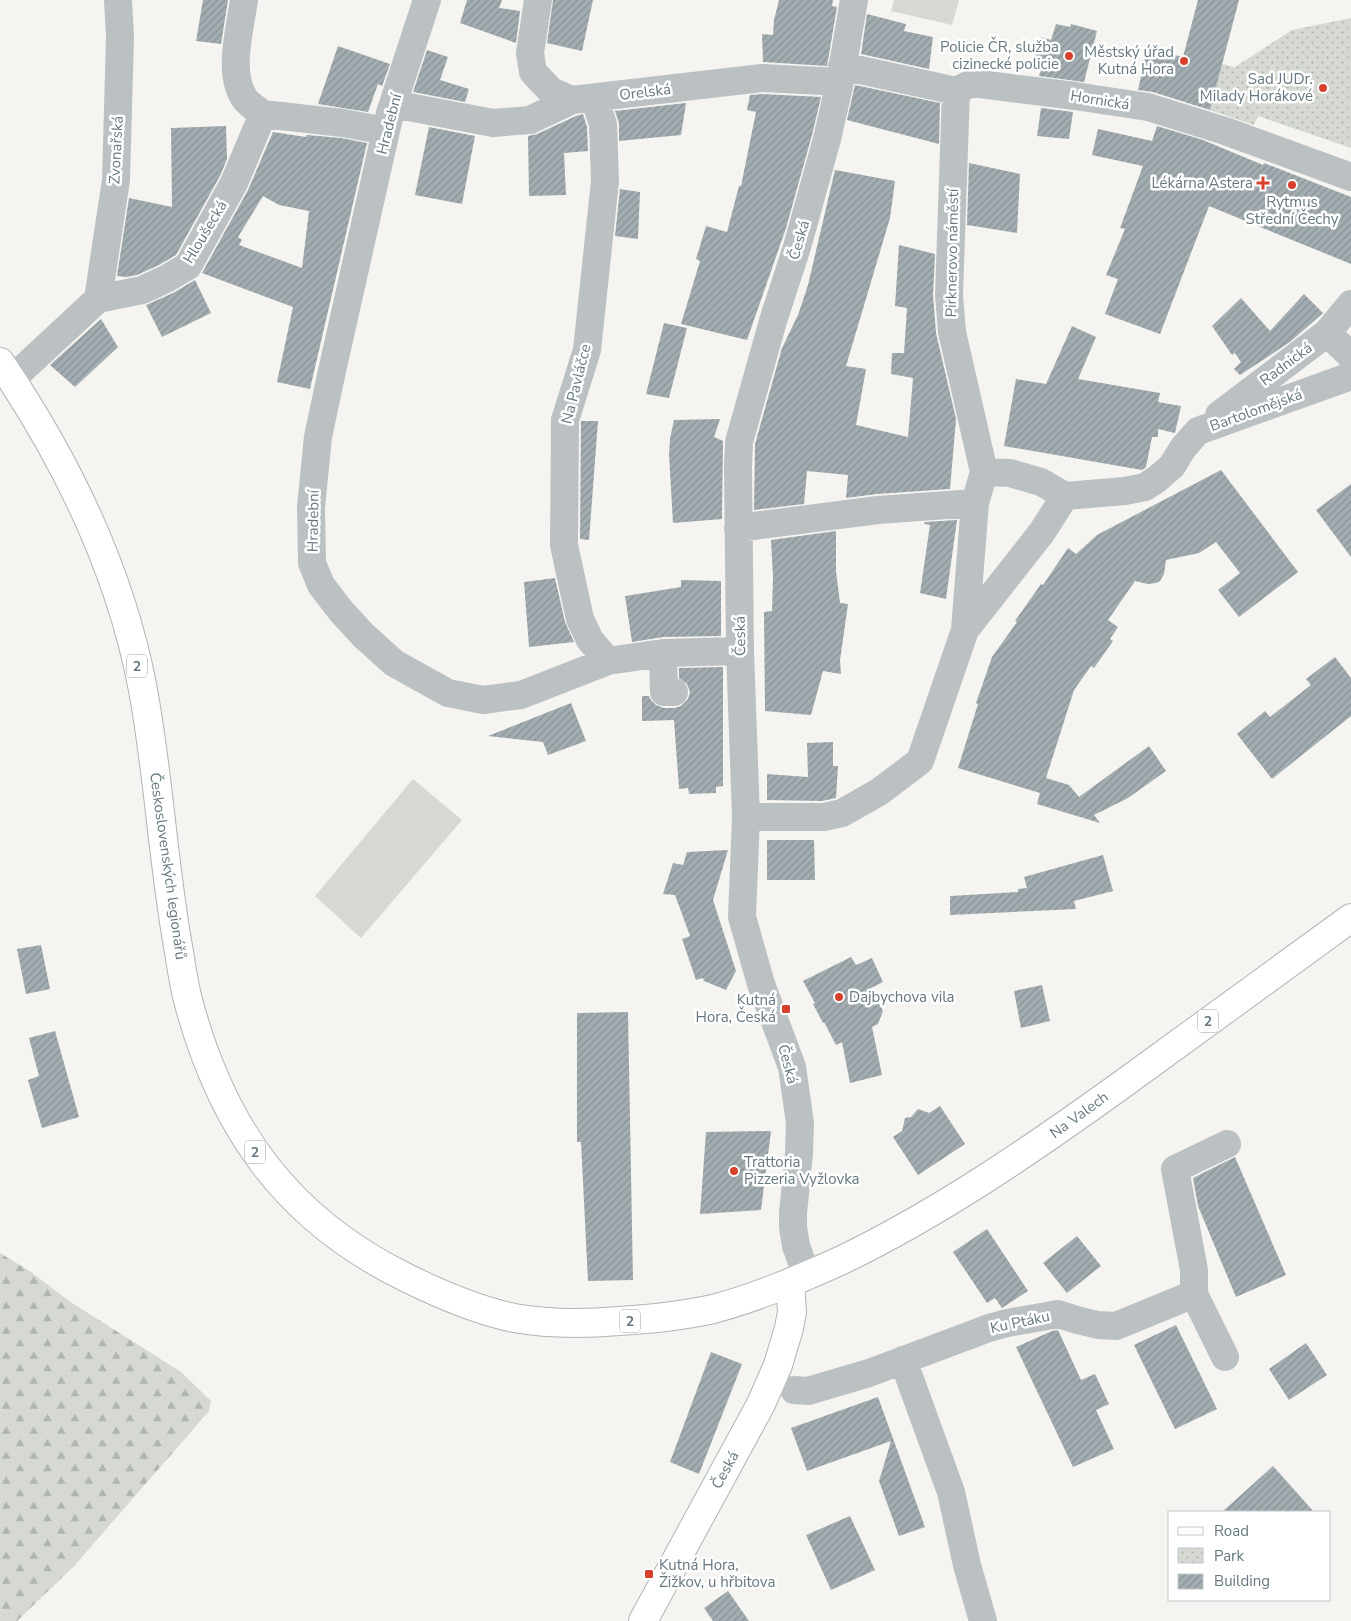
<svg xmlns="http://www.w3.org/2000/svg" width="1351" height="1621" font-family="'Nunito Sans',sans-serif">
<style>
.grass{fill:#d5d9d1}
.forest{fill:url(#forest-firs)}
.park{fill:url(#park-dots)}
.building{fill:url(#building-hatch);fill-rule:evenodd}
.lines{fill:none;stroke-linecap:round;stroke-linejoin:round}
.secondary-casing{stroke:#aeb5b8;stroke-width:30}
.primary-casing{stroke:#afb5b8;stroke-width:30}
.street{stroke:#bbc1c3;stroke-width:28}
.secondary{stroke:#fff;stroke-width:28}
.primary{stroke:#fff;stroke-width:28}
.poi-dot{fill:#d8402e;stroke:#fff;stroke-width:2}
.labels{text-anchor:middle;stroke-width:5;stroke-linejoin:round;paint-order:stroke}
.shield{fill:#fff;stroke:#93a0a7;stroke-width:1}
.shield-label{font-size:14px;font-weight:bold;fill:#657881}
.poi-label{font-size:15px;fill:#657881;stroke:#fff;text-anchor:end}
.street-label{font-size:15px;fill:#657881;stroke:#fff}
</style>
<defs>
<pattern id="forest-firs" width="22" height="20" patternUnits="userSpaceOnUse" patternTransform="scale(1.25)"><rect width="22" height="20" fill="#d5d9d1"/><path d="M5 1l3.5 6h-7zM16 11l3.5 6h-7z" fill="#b0b5af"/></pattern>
<pattern id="park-dots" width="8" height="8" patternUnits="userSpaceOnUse" patternTransform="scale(1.25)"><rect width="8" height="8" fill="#d5d9d1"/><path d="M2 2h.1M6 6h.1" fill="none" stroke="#b0b5af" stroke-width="1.8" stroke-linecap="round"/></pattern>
<pattern id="building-hatch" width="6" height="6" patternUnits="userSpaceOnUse" patternTransform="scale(1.25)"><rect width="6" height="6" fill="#a3adb1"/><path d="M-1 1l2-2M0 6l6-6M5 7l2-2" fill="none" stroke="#889295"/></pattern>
</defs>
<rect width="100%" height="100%" fill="#f5f4f1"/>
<!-- grass -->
<path class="grass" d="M894 0H959L952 25 891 11Z
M413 779 462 820 361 938 315 896Z"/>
<!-- forest -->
<path class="forest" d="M0 1253 31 1272 69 1301 181 1372 211 1401 209 1411 75 1565 17 1621H0Z"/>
<!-- park -->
<path class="park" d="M1351 18V148L1258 116 1254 125 1210 110 1222 64 1235 67 1292 30Z"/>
<!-- building -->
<path class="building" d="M203 0H228L221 44 196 41Z
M467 0H502L499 8 520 11 516 43 460 23Z
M553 0H593L582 51 547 43Z
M779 0H833L832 6 837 7 827 66 763 62 762 34 773 35 774 20Z
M1198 0H1239L1210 110 1153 92 1138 90 1147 49 1183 57Z
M867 14 906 24 904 31 933 37 929 69 861 54Z
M1056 24 1070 27 1071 24 1097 31 1084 82 1039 76 1042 64 1036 63 1037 59 1035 58 1040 37 1051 40Z
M338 46 390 64 382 86 378 84 368 112 318 104Z
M427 50 448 57 440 80 469 89 465 102 413 92Z
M855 85 940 103 939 144 847 120Z
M762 94 821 97 812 135 786 228 747 340 681 324 700 261 696 259 706 226 727 232 739 186H741L756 112 747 110 750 95Z
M686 103 681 135 619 141V123L615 111Z
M1041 108 1073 112 1069 139 1037 136Z
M583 114 587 127 588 151 564 153 566 195 529 196 528 136 537 134 576 116Z
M226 126 227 159 220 176 176 255 159 265 137 275 126 277 117 276 129 198 172 207 171 128Z
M1157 126 1203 140 1263 165 1264 163 1351 197V264L1209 206 1160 334 1105 314 1118 279 1106 275 1125 229 1120 228 1143 166 1092 155 1098 129 1152 141Z
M429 127 475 136 462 204 415 195Z
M273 132 306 137 307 135 341 138 367 143 310 389 277 382 293 307 202 273 248 190ZM263 196 279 205 309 211 302 268 239 245 242 240 238 237Z
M969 163 1020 174 1017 233 967 225Z
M835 170 895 181 890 218 846 366 866 369 856 425 908 437 913 378 891 374 892 353H904L907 308 895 306 899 245 935 254 933 295 936 333 956 419 950 489 877 494 846 498 848 475 807 471 804 504 754 510 755 444 782 348 798 315 808 285Z
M620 189 640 192 638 239 615 236Z
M195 280 211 313 162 337 146 305 173 293Z
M1304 294 1323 313 1290 342 1240 375 1234 369 1241 362 1235 353 1232 355 1212 326 1241 298 1270 331Z
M101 319 118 347 75 387 50 365Z
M664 323 687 328 669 398 646 394Z
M1072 326 1096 337 1078 379 1160 393 1158 402 1181 406 1175 433 1158 429V437H1152L1146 467 1142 470 1004 446 1016 379 1046 384Z
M720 419 714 437 723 441 722 519 673 523 669 455 670 439 674 420Z
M581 421H598L589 540 580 539Z
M1221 470 1298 572 1239 617 1218 590 1240 573 1216 542 1199 553 1166 560 1164 574 1160 581 1156 583 1148 584 1135 581 1108 620 1118 627 1110 639 1113 641 1094 668 1091 666 1074 690 1046 778 1069 785 1079 797 1149 746 1166 771 1128 798 1094 815 1100 823 1037 804 1040 793 958 768 978 704 976 703 992 657 1017 622 1015 621 1041 584 1043 585 1068 548 1076 554 1097 535Z
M1351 484V557L1316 510Z
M957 520 946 599 920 593 930 525 924 524 925 522Z
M836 531V571L840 603 848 604 840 660 841 674 823 671 811 715 765 711 764 612 772 611 773 577 771 540Z
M555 578 565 622 574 642 529 647 524 582Z
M681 580 721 581V636L663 637 632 642 625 596 681 587Z
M1335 657 1351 678V716L1272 779 1237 734 1265 711 1270 717 1311 685 1306 679Z
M723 667V786L716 787V793L689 794 688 788 679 789 674 720 642 721V696H649L651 700 656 705 664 708H674L681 706 688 699 690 692 687 684 679 678V668Z
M571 703 586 741 548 755 543 742 488 736Z
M833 742V766H838L836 798 822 801 767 800V774L808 777 807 743Z
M767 840H814L815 880H767Z
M728 850 713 900 736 971 726 990 704 981 703 978 696 980 682 939 690 936 675 895 663 894 673 863 683 865 687 852Z
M1103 855 1113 891 1074 901 1076 909 950 915V896L1018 892V889L1027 888 1024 877Z
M41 945 50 989 26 994 17 949Z
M851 957 856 965 872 958 883 982 871 988 883 1011 878 1024 872 1027 882 1075 850 1083 842 1042 836 1045 824 1022 823 1023 813 1004 815 1003 803 981Z
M1042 985 1050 1021 1021 1028 1014 991Z
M628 1012 633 1280 588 1281 581 1142H577V1013Z
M55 1031 79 1117 42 1128 28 1080 39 1076 29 1038Z
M940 1106 965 1144 918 1175 893 1137 902 1131 905 1118 911 1117 918 1109 929 1113Z
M771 1131 761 1210 700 1214 706 1132Z
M1235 1157 1286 1275 1236 1297 1198 1206 1193 1178Z
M987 1229 1028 1291 1002 1308 995 1298 987 1303 953 1252Z
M1077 1236 1101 1266 1067 1293 1043 1263Z
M1176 1325 1217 1409 1175 1429 1134 1345Z
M1058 1330 1081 1380 1095 1374 1109 1404 1096 1410 1114 1449 1073 1467 1016 1347 1052 1331Z
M1306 1343 1327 1375 1289 1400 1269 1369Z
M711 1352 742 1364 699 1474 670 1462Z
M878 1397 925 1527 899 1536 879 1481 891 1441 807 1471 791 1428Z
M1273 1466 1314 1512H1222Z
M850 1516 875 1570 831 1590 806 1535Z
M728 1591 749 1621H713L704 1608Z"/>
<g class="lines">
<defs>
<path id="secondary" d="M643 1621 761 1404 778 1365 789 1328 792 1312 790 1283"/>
<path id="primary" d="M0 362C67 461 121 572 143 690 159 777 163 865 179 952 182 970 184 987 189 1004 223 1129 287 1219 405 1277 439 1294 476 1310 514 1318 548 1324 584 1324 619 1321 651 1319 682 1316 713 1309 758 1297 800 1279 842 1260 941 1212 1031 1150 1120 1086 1197 1030 1274 974 1351 918"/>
</defs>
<!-- secondary casing -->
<use href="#secondary" class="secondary-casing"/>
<!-- primary casing -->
<use href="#primary" class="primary-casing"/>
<!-- street -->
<path class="street" d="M427 0 390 113 332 371 318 437 311 507 312 563 321 585 341 611 363 635 394 663 448 693 483 700 521 695 608 661 663 653 740 651
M538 0 530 53 533 72 551 91 572 100 762 78 840 82
M842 66 956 91 972 83 1075 96 1148 107 1225 131 1351 177
M956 91 949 295 952 332 984 472
M594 98 603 124 605 181 587 350 565 420 564 545 580 619 590 640 608 661
M393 104 493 123 530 120 572 100
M263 114 343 123 386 131
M98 299 116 180 120 37 118 0
M1327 333 1351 356
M12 379 98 299 142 290 166 279 188 266 234 183 263 114C257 109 249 105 245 99 227 74 240 29 244 0
M1219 415 1327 333 1351 304
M1065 496 1125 491 1145 487 1157 479 1172 466 1183 448 1198 431 1351 376
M738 528 878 510 975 503
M965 630 1042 532 1065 496
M663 653 664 692H674
M746 817H824L842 813 879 792 920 761 965 630 975 503 984 472 1010 473 1041 482 1065 496
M807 1276 796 1246 793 1227V1213L799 1154 800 1123 792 1067 761 984 742 917 746 817 740 651 738 466 739 442 773 321 797 247 827 139 840 82 854 0
M1194 1294 1225 1357
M903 1360 951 1492 967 1565 983 1621
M794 1390 808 1391 869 1373 989 1328 1007 1323 1058 1314 1077 1320 1098 1325 1116 1326 1194 1294V1270L1175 1169 1227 1144"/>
<!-- secondary -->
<use href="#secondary" class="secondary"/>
<!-- primary -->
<use href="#primary" class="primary"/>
</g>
<!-- markers -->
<g class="poi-dot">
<circle cx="1069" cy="56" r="5"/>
<circle cx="1184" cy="61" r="5"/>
<circle cx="1323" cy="88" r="5"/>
<path d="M1260.5 175.5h5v5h5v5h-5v5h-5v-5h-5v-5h5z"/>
<circle cx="1292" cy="185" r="5"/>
<circle cx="839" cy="997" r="5"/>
<rect x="781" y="1004" width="10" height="10" rx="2.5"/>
<circle cx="734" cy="1171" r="5"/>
<rect x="644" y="1569" width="10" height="10" rx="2.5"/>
</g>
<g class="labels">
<!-- shield labels -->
<g class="shield">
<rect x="127" y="654.5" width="20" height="23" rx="4"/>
<rect x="1198" y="1009.5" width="20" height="23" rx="4"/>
<rect x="245" y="1140.5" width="20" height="23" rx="4"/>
<rect x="620" y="1309.5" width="20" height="23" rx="4"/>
</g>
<g class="shield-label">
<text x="137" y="671">2</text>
<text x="1208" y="1026">2</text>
<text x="255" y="1157">2</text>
<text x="630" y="1326">2</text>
</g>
<!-- poi labels -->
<g class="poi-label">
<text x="1059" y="52">Policie ČR, služba<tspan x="1059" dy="17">cizinecké policie</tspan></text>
<text x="1174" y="57">Městský úřad<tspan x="1174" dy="17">Kutná Hora</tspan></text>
<text x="1313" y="84">Sad JUDr.<tspan x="1313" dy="17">Milady Horákové</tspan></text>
<text x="1253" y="188">Lékárna Astera</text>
<text x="1292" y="207" text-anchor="middle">Rytmus<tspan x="1292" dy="17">Střední Čechy</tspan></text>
<text x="849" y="1002" text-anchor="start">Dajbychova vila</text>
<text x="776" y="1005">Kutná<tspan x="776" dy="17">Hora, Česká</tspan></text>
<text x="744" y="1167" text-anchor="start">Trattoria<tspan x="744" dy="17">Pizzeria Vyžlovka</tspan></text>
<text x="659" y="1570" text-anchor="start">Kutná Hora,<tspan x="659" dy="17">Žižkov, u hřbitova</tspan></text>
</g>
<!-- street labels -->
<g class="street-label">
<text transform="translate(645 92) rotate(-7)" y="5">Orelská</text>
<text transform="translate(1100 100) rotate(9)" y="5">Hornická</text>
<text transform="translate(389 124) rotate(-76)" y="5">Hradební</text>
<text transform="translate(116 150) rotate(-87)" y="5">Zvonařská</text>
<text transform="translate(205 232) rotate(-59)" y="5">Hloušecká</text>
<text transform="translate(799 240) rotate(-74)" y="5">Česká</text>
<text transform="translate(952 253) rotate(-89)" y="5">Pirknerovo náměstí</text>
<text transform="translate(1286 364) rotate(-37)" y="5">Radnická</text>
<text transform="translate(576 384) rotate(-76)" y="5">Na Pavláčce</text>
<text transform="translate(1256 410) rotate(-20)" y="5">Bartolomějská</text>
<text transform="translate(313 521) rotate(-89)" y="5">Hradební</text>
<text transform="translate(740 636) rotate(-91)" y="5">Česká</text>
<text transform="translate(168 866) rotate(82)" y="5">Československých legionářů</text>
<text transform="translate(788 1064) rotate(75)" y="5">Česká</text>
<text transform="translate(1079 1115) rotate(-36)" y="5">Na Valech</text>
<text transform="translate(1020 1322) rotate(-12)" y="5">Ku Ptáku</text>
<text transform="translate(725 1470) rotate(-61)" y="5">Česká</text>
</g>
</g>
<!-- legend -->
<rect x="1168" y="1511" width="162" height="90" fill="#ffffff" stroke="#c1c9cd"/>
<rect x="1178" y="1527" width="25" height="8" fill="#ffffff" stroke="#c1c9cd"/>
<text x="1214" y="1536" font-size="15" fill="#657881">Road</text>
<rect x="1178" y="1548" width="25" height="15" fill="url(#park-dots)" stroke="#c1c9cd"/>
<text x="1214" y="1561" font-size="15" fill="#657881">Park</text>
<rect x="1178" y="1574" width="25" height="15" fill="url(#building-hatch)" stroke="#c1c9cd"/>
<text x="1214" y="1586" font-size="15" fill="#657881">Building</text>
</svg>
